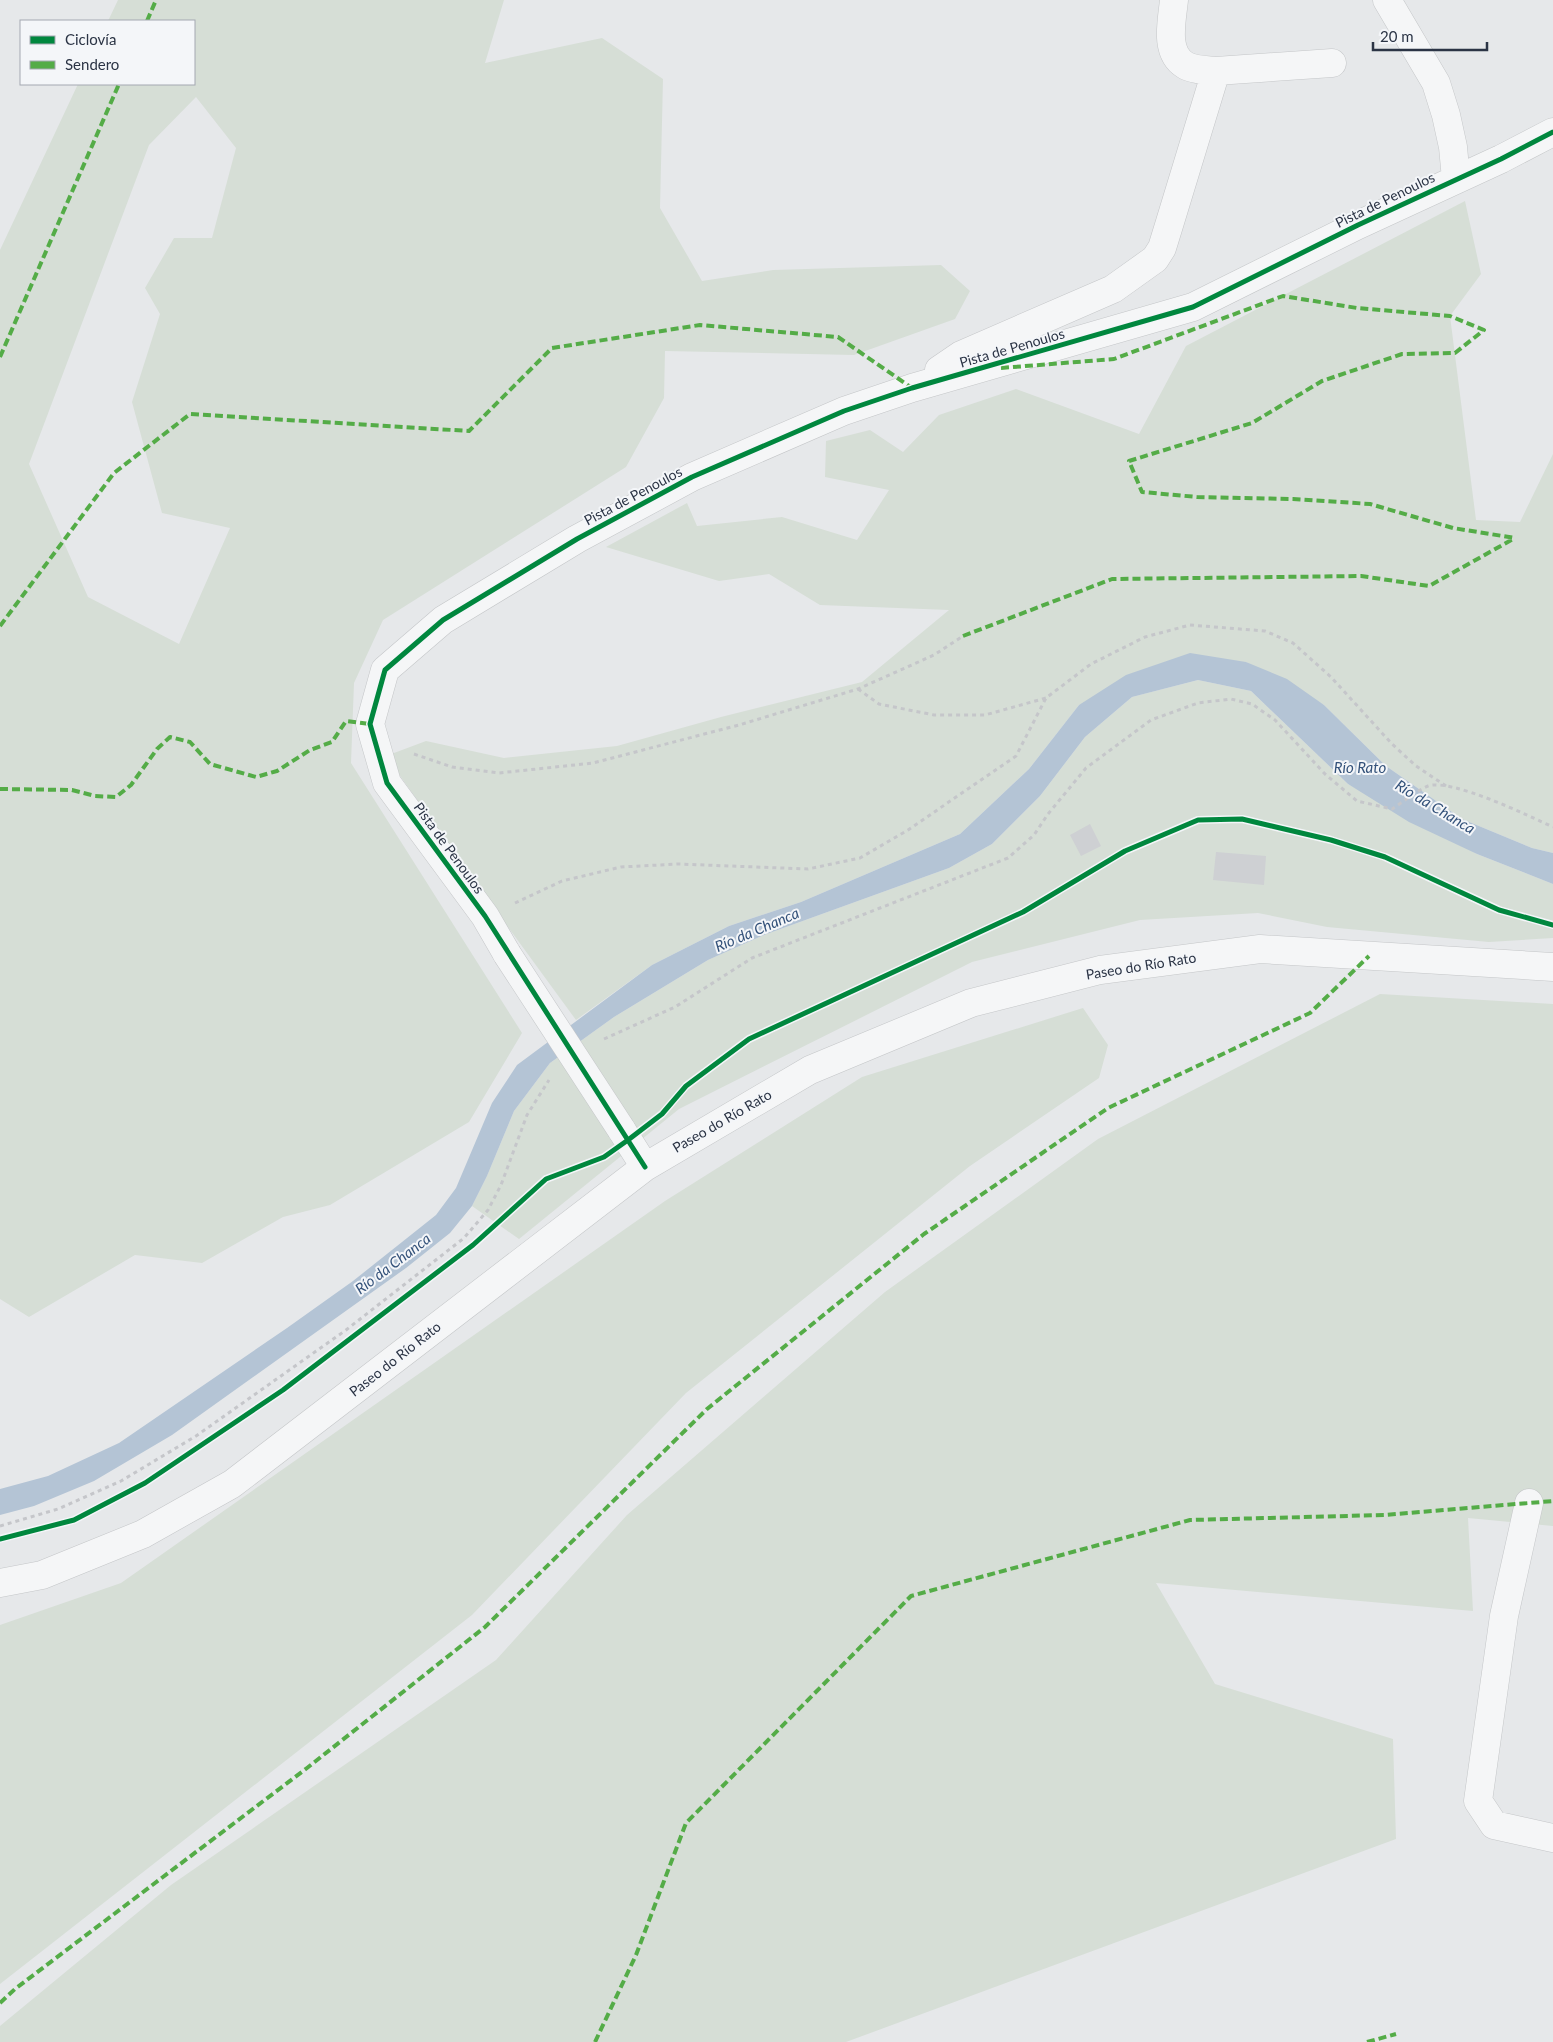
<svg xmlns="http://www.w3.org/2000/svg" width="1553" height="2042" font-family="Lato,sans-serif">
<style>
.green{fill:#d6ded6;fill-rule:evenodd}
.water{fill:#b4c4d5}
.building{fill:#ced0d3}
.lines{fill:none;stroke-linecap:round;stroke-linejoin:round}
.minor-casing{stroke:#c4c6c8;stroke-width:29}
.path{stroke:#c5c6ca;stroke-width:3;stroke-dasharray:4 4;stroke-linecap:butt}
.minor{stroke:#f5f6f7;stroke-width:28}
.minor-bridge-casing{stroke:#c4c6c8;stroke-width:29;stroke-linecap:butt}
.minor-bridge{stroke:#f5f6f7;stroke-width:28}
.quiet{stroke:#54ac47;stroke-width:4;stroke-dasharray:8 4;stroke-linecap:butt}
.cycleway-casing{stroke:#f4f6f9;stroke-width:8}
.cycleway{stroke:#00873e;stroke-width:5}
.labels{text-anchor:middle;stroke-width:4;stroke-linejoin:round;paint-order:stroke}
.street-label{font-size:14px;fill:#2b3445;stroke:#f4f6f9}
.water-label{font-size:15px;font-style:italic;fill:#34527a;stroke:#f4f6f9}
</style>
<rect width="100%" height="100%" fill="#e6e8ea"/>
<!-- green -->
<path class="green" d="M118 0H504L485 63 602 38 663 79 660 208 702 281 773 270 941 265 970 291 955 319 854 355 665 351 664 398 626 467 383 620 354 683 351 763 522 1033 469 1122 330 1205 283 1217 202 1263 135 1255 29 1317 0 1299V250L78 84H194V21H108ZM196 97 236 148 212 238H174L145 288 160 314 132 402 162 513 230 528 179 644 88 597 29 464 149 145Z
M1465 201 1481 274 1450 316 1476 520 1520 522 1553 454V853L1532 848 1462 819 1386 766 1324 705 1246 662 1079 705 1029 769 960 834 801 902 729 926 652 965 576 1020 489 901 386 756 426 741 504 758 617 746 721 717 862 682 949 610 820 605 769 574 719 581 606 547 687 503 697 526 782 517 857 540 889 490 825 477 826 441 870 430 903 452 939 415 1016 389 1139 434 1186 346Z
M1198 680 1251 691 1348 784 1477 854 1553 884V938L1489 942 1327 927 1258 913 1140 920 972 962 679 1109 519 1239 472 1206 487 1176 514 1111 550 1063 614 1017 708 960 764 935 949 868 992 844 1040 796 1085 737 1132 697Z
M1380 994 1553 1004V1526L1468 1518 1473 1611 1156 1583 1215 1684 1393 1739 1396 1839 846 2042H0V2026L171 1885 496 1660 627 1515 885 1292 1098 1139Z
M1083 1008 1108 1045 1099 1078 970 1166 686 1393 472 1615 0 1984V1625L121 1583 665 1201 862 1077Z"/>
<!-- water -->
<path class="water" d="M1190 653 1246 662 1287 679 1324 705 1386 766 1462 819 1532 848 1553 853V884L1477 854 1409 822 1348 784 1251 691 1198 680 1132 697 1085 737 1040 796 992 844 949 868 764 935 708 960 614 1017 550 1063 514 1111 487 1176 472 1206 450 1233 406 1268 172 1435 94 1481 34 1506 0 1515V1489L48 1476 119 1443 287 1328 353 1281 436 1215 456 1188 492 1103 517 1065 652 965 729 926 801 902 960 834 1029 769 1079 705 1126 675Z"/>
<!-- building -->
<path class="building" d="M1090 824 1101 846 1081 856 1070 835Z
M1216 852 1266 856 1264 885 1213 880Z"/>
<g class="lines">
<defs>
<path id="minor" d="M1174 0C1172 21 1164 52 1185 65 1193 70 1207 70 1216 71
M1387 0 1436 83 1446 115 1453 147 1456 179
M939 370 961 355 1113 289 1155 259 1162 248 1170 222 1216 71 1332 63
M507 954 485 916 387 783 370 724 385 670 443 620 577 539 692 477 844 411 912 388 1193 307 1358 225 1501 159 1553 132
M621 1129 645 1167
M1529 1503 1504 1616 1478 1801 1494 1825 1553 1838
M0 1583 42 1575 143 1534 232 1484 645 1167 810 1070 971 1003 1100 970 1260 949 1553 967"/>
</defs>
<!-- minor casing -->
<use href="#minor" class="minor-casing"/>
<!-- path -->
<path class="path" d="M858 689 879 704 934 715H985L1046 698
M414 754 452 767 499 773 593 763 739 725 858 689 934 655 963 636
M515 903 562 881 621 867 678 864 808 869 860 858 908 830 1016 756 1046 698 1091 664 1145 637 1190 625 1265 631 1293 643 1331 677 1392 744 1416 766 1446 786
M604 1039 675 1007 752 958 1008 858 1034 835 1048 814 1086 768 1151 720 1198 703 1231 699 1252 704 1275 720 1325 774 1357 801 1392 809C1403 802 1416 791 1428 786 1451 778 1529 816 1553 827
M0 1526 58 1509 121 1481 196 1436 346 1330 464 1238 488 1210 501 1185 527 1115 549 1080"/>
<!-- minor -->
<use href="#minor" class="minor"/>
<defs>
<path id="minor-bridge" d="M507 954 621 1129"/>
</defs>
<!-- minor-bridge casing -->
<use href="#minor-bridge" class="minor-bridge-casing"/>
<!-- minor-bridge -->
<use href="#minor-bridge" class="minor-bridge"/>
<!-- quiet -->
<path class="quiet" d="M147 21 156 0
M0 357 119 84
M1001 368 1114 359 1283 296 1357 308 1450 316 1484 330 1455 353 1402 354 1322 381 1252 423 1129 461 1142 492 1197 497 1293 499 1370 504 1453 528 1515 538
M0 626 114 473 190 414 469 431 552 348 700 325 838 337 912 388
M963 636 1112 579 1361 576 1429 586 1515 538
M0 789 72 790 95 796 116 797 131 785 157 749 170 737 190 742 210 764 256 777 277 771 310 750 332 742 346 721 370 724
M0 2003 15 1989 307 1768 485 1627 707 1409 924 1234 1108 1108 1310 1013 1369 956
M595 2042 636 1955 686 1823 911 1596 1190 1520 1384 1515 1553 1501
M1367 2042 1396 2034"/>
<defs>
<path id="cycleway" d="M645 1167 485 916 387 783 370 724 385 670 443 620 577 539 692 477 844 411 912 388 1193 307 1358 225 1501 159 1553 132
M0 1539 74 1520 145 1483 283 1390 473 1245 546 1179 604 1157 628 1140 662 1114 686 1086 749 1039 1023 912 1125 851 1198 820 1242 819 1331 840 1385 857 1499 910 1553 925"/>
</defs>
<!-- cycleway casing -->
<use href="#cycleway" class="cycleway-casing"/>
<!-- cycleway -->
<use href="#cycleway" class="cycleway"/>
</g>
<g class="labels">
<!-- street labels -->
<g class="street-label">
<text transform="translate(1385 200) rotate(-26)" y="5">Pista de Penoulos</text>
<text transform="translate(1012 348) rotate(-16)" y="5">Pista de Penoulos</text>
<text transform="translate(633 496) rotate(-28)" y="5">Pista de Penoulos</text>
<text transform="translate(449 848) rotate(54)" y="5">Pista de Penoulos</text>
<text transform="translate(1141 966) rotate(-9)" y="5">Paseo do Río Rato</text>
<text transform="translate(722 1121) rotate(-30)" y="5">Paseo do Río Rato</text>
<text transform="translate(395 1359) rotate(-38)" y="5">Paseo do Río Rato</text>
</g>
<!-- water labels -->
<g class="water-label">
<text x="1360" y="773">Río Rato</text>
<text transform="translate(1435 807) rotate(31)" y="5">Río da Chanca</text>
<text transform="translate(757 930) rotate(-23)" y="5">Río da Chanca</text>
<text transform="translate(393 1264) rotate(-37)" y="5">Río da Chanca</text>
</g>
</g>
<!-- legend -->
<rect x="20" y="20" width="175" height="65" fill="#f4f6f9" stroke="#a4a8b1"/>
<rect x="30" y="36" width="25" height="8" fill="#00873e" stroke="#a4a8b1"/>
<text x="65" y="45" font-size="15" fill="#2b3445">Ciclovía</text>
<rect x="30" y="61" width="25" height="8" fill="#54ac47" stroke="#a4a8b1"/>
<text x="65" y="70" font-size="15" fill="#2b3445">Sendero</text>
<!-- scale -->
<path d="M1373 42v8h114v-8" fill="none" stroke="#2b3445" stroke-width="2.5"/>
<text x="1380" y="42" font-size="15" fill="#2b3445" stroke="#f4f6f9" stroke-width="4" paint-order="stroke">20 m</text>
</svg>
